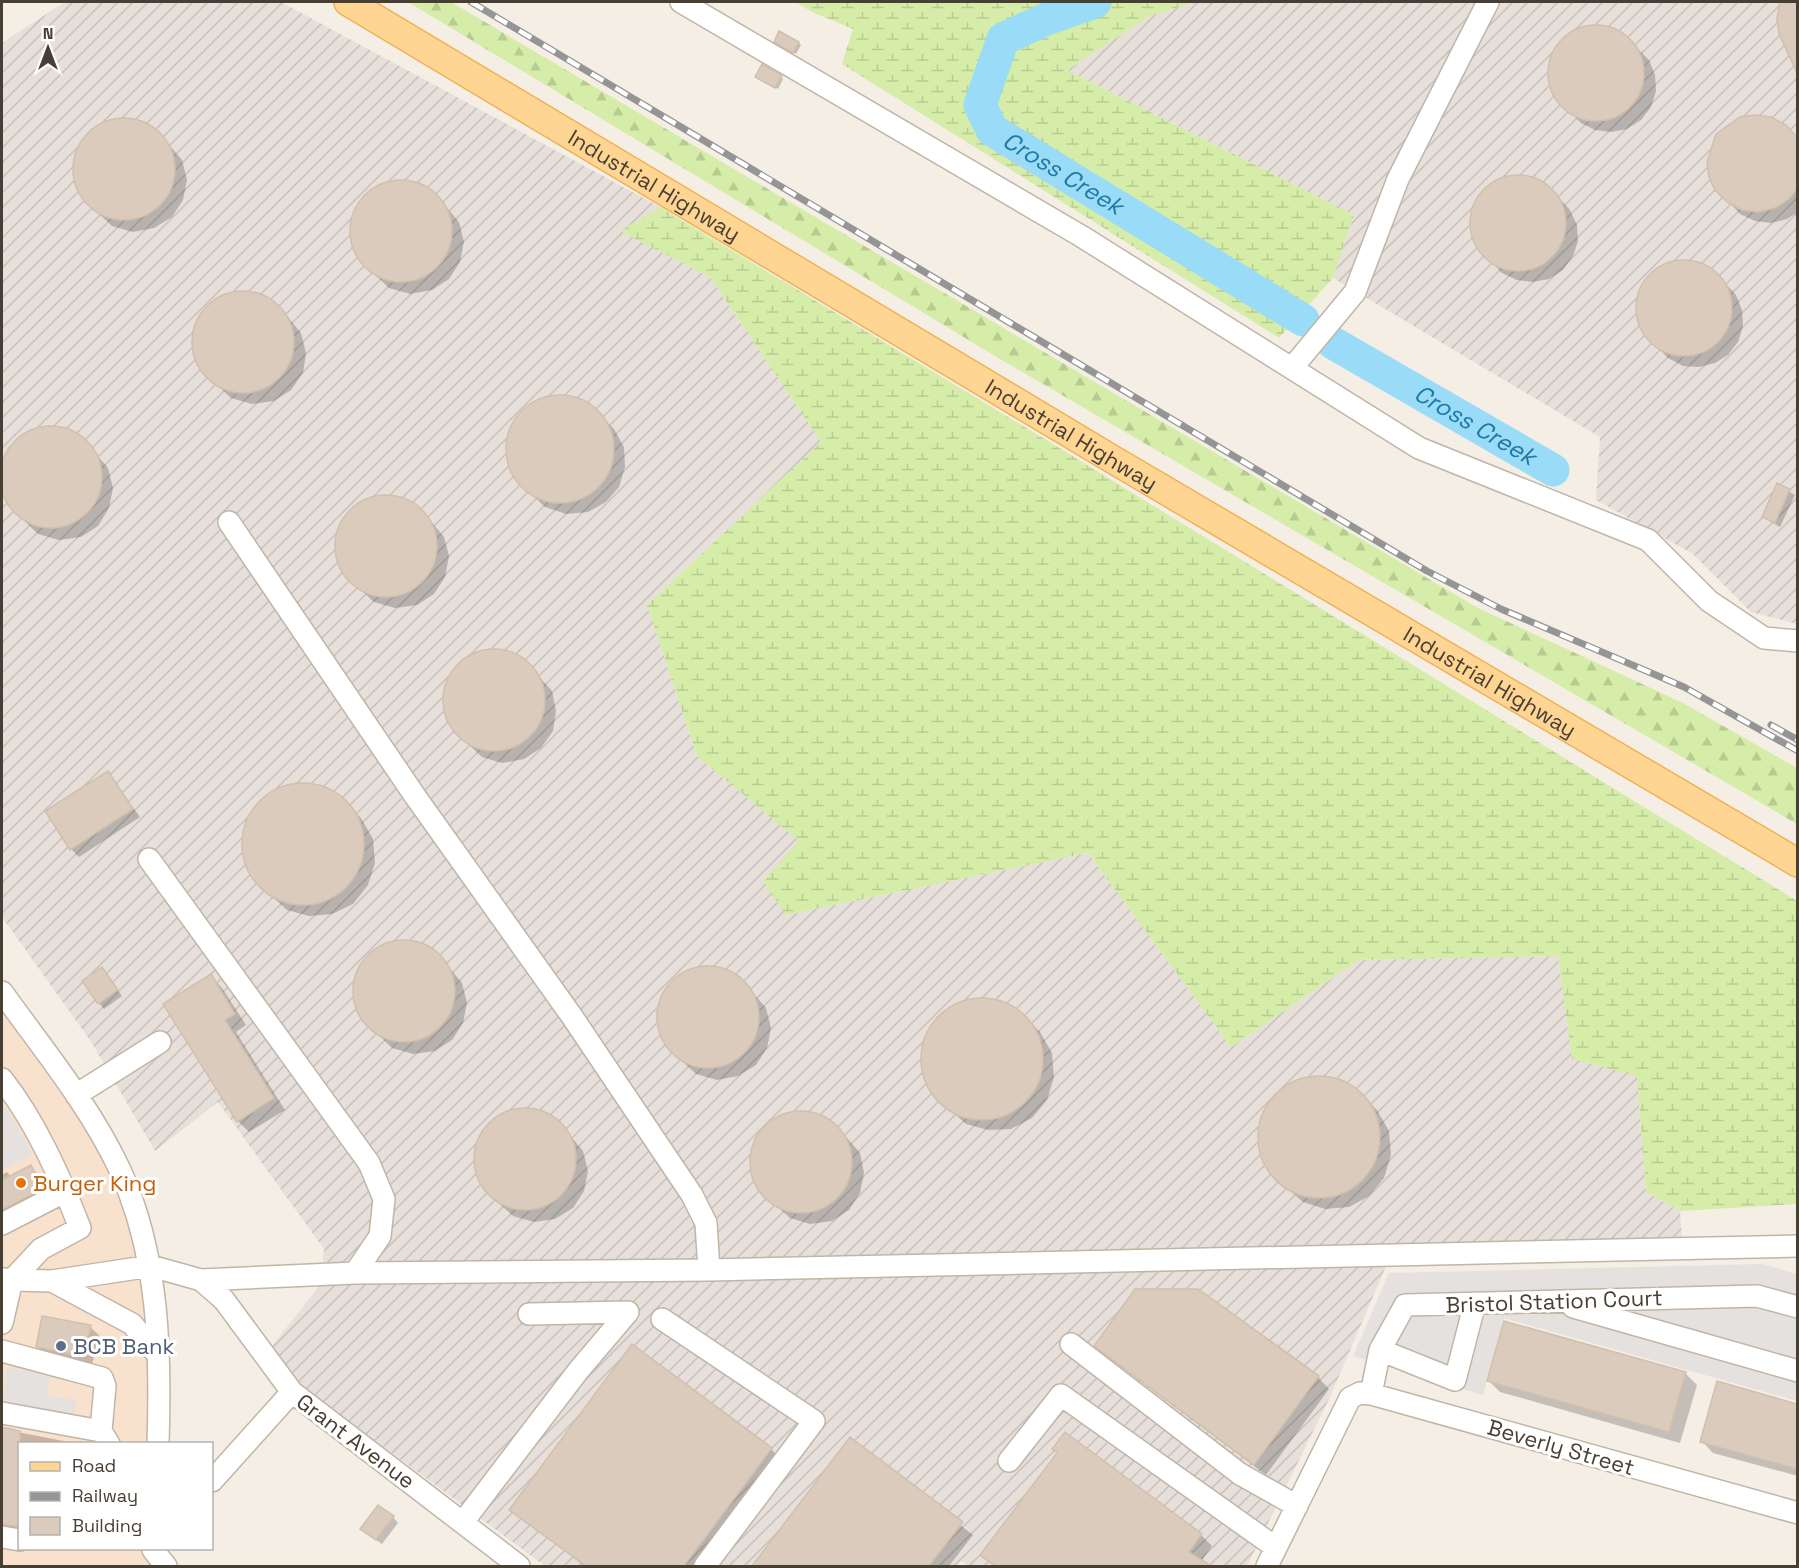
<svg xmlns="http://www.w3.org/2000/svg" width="1799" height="1568" font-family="'Space Grotesk',sans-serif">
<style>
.commercial{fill:#f9e2cd}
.industrial{fill:url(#industrial-furrows)}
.forest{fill:url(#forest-firs)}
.wetland{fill:url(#wetland-marsh)}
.parking{fill:#e4e1de}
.shadow{fill:#0003}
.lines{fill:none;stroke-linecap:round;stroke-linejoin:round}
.river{stroke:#9adbf8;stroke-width:33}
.building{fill:#dacbbc;stroke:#d3bfab;stroke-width:1.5}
.minor-casing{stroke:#c1b5a6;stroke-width:24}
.major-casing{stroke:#f0b257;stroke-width:30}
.minor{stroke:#fff;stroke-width:21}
.major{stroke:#ffd593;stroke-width:27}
.rail-casing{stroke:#959595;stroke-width:7}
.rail{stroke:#fff;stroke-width:4.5;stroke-dasharray:14;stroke-linecap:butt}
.food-dot{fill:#e8710a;stroke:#fff;stroke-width:2}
.service-dot{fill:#5c6f8a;stroke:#fff;stroke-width:2}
.labels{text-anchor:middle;stroke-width:6;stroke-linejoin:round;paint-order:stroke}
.street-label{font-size:22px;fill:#473e34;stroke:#fff}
.food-label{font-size:22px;fill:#c56008;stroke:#fff;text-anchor:start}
.service-label{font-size:22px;fill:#4e5e75;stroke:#fff;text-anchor:start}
.water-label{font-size:24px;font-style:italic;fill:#1f7aa4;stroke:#fff}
</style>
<defs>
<pattern id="industrial-furrows" width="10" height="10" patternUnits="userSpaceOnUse" patternTransform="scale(1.5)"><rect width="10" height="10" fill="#e6dfda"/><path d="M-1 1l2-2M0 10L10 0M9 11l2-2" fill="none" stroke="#c7c0bc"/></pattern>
<pattern id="forest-firs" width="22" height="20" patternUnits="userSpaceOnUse" patternTransform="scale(1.5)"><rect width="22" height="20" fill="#d5eda9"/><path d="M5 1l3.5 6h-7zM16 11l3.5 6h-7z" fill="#b8cc92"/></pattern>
<pattern id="wetland-marsh" width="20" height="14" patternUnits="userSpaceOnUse" patternTransform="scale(1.5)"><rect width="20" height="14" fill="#d5eda9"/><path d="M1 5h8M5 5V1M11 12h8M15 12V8" fill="none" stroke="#b8cc92"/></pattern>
</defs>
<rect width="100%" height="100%" fill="#f4eee5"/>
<!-- commercial -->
<path class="commercial" d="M2 992 82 1104 151 1266 158 1443 20 1444V1548L153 1549 152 1566H2Z"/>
<!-- industrial -->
<path class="industrial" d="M65 2H281L660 207 621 231 710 277 821 442 647 605 697 756 800 841 786 915 1088 853 1231 1047 1359 960 1558 956 1572 1058 1637 1075 1646 1192 1680 1211 1683 1254 1390 1257 1330 1397 1247 1566H969L961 1561 957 1566H545L297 1383 272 1346 321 1284 324 1249 218 1102 155 1151 92 1043 2 917V43Z
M1195 2H1797V624L1751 612 1693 554 1596 500 1600 437 1333 278 1354 215 1067 70 1150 16Z"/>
<!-- forest -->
<path class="forest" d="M408 2H451L1478 608 1681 702 1797 768V824L995 356Z"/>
<!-- wetland -->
<path class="wetland" d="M796 2H1195L1150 16 1067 70 1354 215 1333 278 1279 338 842 64 853 29 812 12Z
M660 207 1048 441 1797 901V1204L1680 1211 1646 1192 1637 1076 1572 1059 1558 956 1359 960 1231 1047 1088 853 786 915 763 881 799 841 697 756 647 605 821 442 710 277 620 231Z"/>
<!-- parking -->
<path class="parking" d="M2 1101 33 1154 2 1170Z
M1763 1264 1797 1274V1401L1504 1318 1483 1395 1353 1356 1389 1273Z
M8 1367 50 1376 47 1396 77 1400 73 1419 2 1405Z"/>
<!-- shadow -->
<path class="shadow" d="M1783 2H1798V58L1787 47 1781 5Z
M1595 26 1611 28 1625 36 1649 60 1655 75 1656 91 1651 107 1641 120 1627 129 1611 132 1595 130 1581 123 1557 99 1551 86 1549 72 1558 45 1568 35Z
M778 43H799L801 45 796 54Z
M781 77 783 79 778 89 759 79Z
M124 119 139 121 157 131 182 160 187 180 183 200 172 217 154 228 133 232 112 226 83 199 74 179 75 158 84 138 95 128 109 121Z
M1785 126 1798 138V212L1787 219 1771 223 1755 221 1740 214 1717 189Z
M1517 176 1533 178 1547 185 1570 210 1577 225 1578 241 1573 256 1563 270 1549 279 1533 282 1517 280 1502 273 1479 249 1473 236 1471 222 1473 208 1480 195 1502 178Z
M402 181 417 183 435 194 459 222 464 242 460 262 449 279 432 290 410 294 389 288 360 261 352 241V220L361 200 372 190 386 183Z
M1682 260 1698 263 1713 270 1736 295 1742 310 1743 326 1738 342 1728 355 1715 363 1699 367 1683 366 1668 358 1644 334 1638 321 1639 293 1645 280 1656 270Z
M244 292 259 294 277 304 301 333 306 353 303 373 291 390 274 401 252 404 231 398 203 372 194 352V330L203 311 215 300 229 294Z
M550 397H569L587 403 614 429 624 447 625 467 619 487 606 502 588 512 566 514 545 507 516 479 508 458 509 436 519 416 533 404Z
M51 427 66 429 84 440 108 468 113 488 109 508 98 526 81 537 59 540 38 534 10 507 2 490V465L10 446 22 436 35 429Z
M1778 485 1795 495 1780 527 1763 517Z
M387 495 402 498 420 508 444 537 449 556 445 577 434 594 417 605 395 608 374 602 346 576 337 556V534L346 514 358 504 372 498Z
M494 650 509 652 527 663 552 691 556 711 553 731 541 748 524 759 502 763 482 757 453 730 444 710V689L454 669 465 659 479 652Z
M108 773 140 817 79 857 71 849Z
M308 785 330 791 349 806 361 818 373 839 375 863 368 885 353 904 332 914 309 916 287 910 257 883 246 862 243 840 250 817 264 799 285 787Z
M405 941 420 944 438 954 462 983 467 1003 463 1023 452 1040 435 1051 413 1054 392 1048 364 1021 355 1002V980L364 961 376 950 389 943Z
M709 967 724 969 742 980 766 1008 771 1028 767 1048 756 1065 738 1076 717 1080 696 1074 667 1047 658 1027 659 1006 668 986 679 976 693 969Z
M102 969 122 996 104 1009 99 1003Z
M211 976 222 988 246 1025 236 1032 285 1110 249 1132 238 1121Z
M986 999 1009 1005 1028 1020 1040 1032 1052 1053 1054 1077 1047 1100 1032 1118 1011 1129 988 1130 966 1124 936 1097 925 1077 922 1054 928 1031 943 1013 963 1002Z
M1324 1077 1346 1084 1365 1098 1377 1110 1389 1131 1391 1155 1384 1178 1369 1196 1349 1207 1325 1209 1303 1202 1273 1175 1262 1155 1259 1132 1266 1110 1280 1092 1301 1080Z
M525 1109 540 1112 559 1122 583 1151 588 1171 584 1191 573 1208 555 1219 534 1222 513 1216 484 1190 475 1170 476 1148 485 1129 496 1118 510 1111Z
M802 1112 817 1114 835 1124 860 1153 864 1173 860 1193 849 1210 832 1221 810 1224 790 1218 761 1192 752 1172V1151L762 1131 773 1120Z
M31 1167 39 1175 50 1197 2 1224V1175L7 1172 11 1177Z
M90 1327 99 1335 92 1365 46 1355 37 1346Z
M1096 1346 1318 1377 1329 1389 1266 1475 1108 1357Z
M1685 1373 1697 1385 1680 1443 1500 1392 1489 1381Z
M1718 1383 1798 1405V1476L1713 1453 1702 1441Z
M2 1429 79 1444H20V1536L2 1532Z
M850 1439 973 1535 949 1566H753Z
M771 1449 782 1460 703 1566H584L511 1509Z
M1059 1453 1201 1535 1212 1546 1201 1562 1208 1566H994L982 1555Z
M393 1517 398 1523 382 1544 367 1534Z"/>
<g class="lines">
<!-- river -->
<g class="river">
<path id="s1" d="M1095 2 1044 20 1003 39 980 105 992 130 1303 320"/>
<path id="s2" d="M1333 343 1553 470"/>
</g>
</g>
<!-- building -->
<path class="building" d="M1780 2H1797V73L1779 34 1777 19Z
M1548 73a48 48 0 1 1 96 0a48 48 0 1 1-96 0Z
M779 31 799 42 793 53 774 42Z
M762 64 782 76 775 88 755 77Z
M1755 115 1771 117 1786 125 1797 137V189L1789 199 1775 208 1759 212 1742 210 1727 202 1715 190 1709 177 1707 162 1716 134 1740 117Z
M73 169a51 51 0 1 1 102 0a51 51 0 1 1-102 0Z
M1470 223a48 48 0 1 1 96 0a48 48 0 1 1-96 0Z
M350 231a51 51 0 1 1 102 0a51 51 0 1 1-102 0Z
M1636 308a48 48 0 1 1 96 0a48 48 0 1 1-96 0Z
M192 342a51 51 0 1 1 102 0a51 51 0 1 1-102 0Z
M506 449a54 54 0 1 1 108 0a54 54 0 1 1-108 0Z
M0 477a51 51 0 1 1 102 0a51 51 0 1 1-102 0Z
M1777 483 1790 489 1775 523 1762 517Z
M335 546a51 51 0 1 1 102 0a51 51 0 1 1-102 0Z
M443 700a51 51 0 1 1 102 0a51 51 0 1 1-102 0Z
M108 771 133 809 70 850 45 811Z
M242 844a61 61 0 1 1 122 0a61 61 0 1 1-122 0Z
M353 991a51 51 0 1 1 102 0a51 51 0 1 1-102 0Z
M657 1017a51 51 0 1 1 102 0a51 51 0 1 1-102 0Z
M102 967 118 990 98 1004 82 981Z
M211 974 235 1014 225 1020 274 1098 237 1122 163 1004Z
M921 1059a61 61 0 1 1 122 0a61 61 0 1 1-122 0Z
M1258 1137a61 61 0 1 1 122 0a61 61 0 1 1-122 0Z
M474 1159a51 51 0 1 1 102 0a51 51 0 1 1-102 0Z
M750 1162a51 51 0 1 1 102 0a51 51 0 1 1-102 0Z
M31 1165 43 1189 2 1210V1180Z
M1135 1289H1198L1319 1376 1254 1465 1094 1346Z
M42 1316 91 1325 84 1357 36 1347Z
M1504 1321 1686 1372 1669 1432 1487 1381Z
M632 1344 772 1448 684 1566H586L509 1510Z
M1717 1381 1797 1404V1469L1700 1442Z
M2 1427 20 1431V1527L2 1524Z
M1065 1432 1202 1534 1189 1552 1211 1566H995L980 1555 1057 1453 1052 1449Z
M850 1437 963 1522 929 1566H752Z
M378 1505 394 1516 376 1540 360 1529Z"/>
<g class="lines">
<defs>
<path id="minor" d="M681 2 1081 236 1419 448 1648 540 1709 601 1764 638 1798 641
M1292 368 1355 292 1398 179 1488 2
M149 859 369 1163 384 1199 380 1236 355 1273
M2 992C43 1049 90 1106 120 1170 159 1256 161 1351 158 1444
M2 1079C36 1122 60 1177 80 1228L41 1249 12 1280 4 1279
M76 1095 160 1042
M2 1224 66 1191
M709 1270 1798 1246
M201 1280 355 1273 709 1270 706 1223 692 1195 571 1015 415 796 229 522
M52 1281 132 1324 158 1355
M1573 1307 1798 1371
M662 1319 814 1421 705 1566
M2 1323 12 1280 52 1281 151 1266 201 1280 224 1300 292 1392 519 1566
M1071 1344 1240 1474 1297 1506
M1380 1350 1455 1380 1475 1303
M2 1351 102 1378 105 1386 101 1431 109 1444
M1371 1394 1380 1350 1405 1305 1757 1296 1798 1307
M2 1413 101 1431
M1009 1461 1061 1395 1275 1547
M212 1481 292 1392
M463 1522 578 1371 628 1312 529 1314
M2 1537 20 1540
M153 1550 166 1566
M1267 1566 1350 1398 1360 1393 1371 1394 1798 1513"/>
<g id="major">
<path id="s3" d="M348 2 1112 459 1798 863"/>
</g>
</defs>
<!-- minor casing -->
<use href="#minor" class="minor-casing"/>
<!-- major casing -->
<use href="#major" class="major-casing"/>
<!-- minor -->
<use href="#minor" class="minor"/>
<!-- major -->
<use href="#major" class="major"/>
<defs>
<path id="rail" d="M471 2 1427 571 1501 609 1684 687 1798 751
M1771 725 1798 740"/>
</defs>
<!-- rail casing -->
<use href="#rail" class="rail-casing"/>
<!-- rail -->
<use href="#rail" class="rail"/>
</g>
<!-- markers -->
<circle class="food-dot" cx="21" cy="1183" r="6"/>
<circle class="service-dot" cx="61" cy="1346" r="6"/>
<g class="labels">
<!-- street labels -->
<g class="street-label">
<text dy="8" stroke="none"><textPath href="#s3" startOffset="357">Industrial Highway</textPath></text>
<text dy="8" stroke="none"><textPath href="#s3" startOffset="843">Industrial Highway</textPath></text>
<text dy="8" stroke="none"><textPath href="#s3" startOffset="1329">Industrial Highway</textPath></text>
<text transform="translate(1554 1301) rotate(-2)" y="8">Bristol Station Court</text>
<text transform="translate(356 1441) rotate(37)" y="8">Grant Avenue</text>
<text transform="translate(1561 1447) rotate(16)" y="8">Beverly Street</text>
</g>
<!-- food labels -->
<g class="food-label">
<text x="33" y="1191">Burger King</text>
</g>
<!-- service labels -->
<g class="service-label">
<text x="73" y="1354">BCB Bank</text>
</g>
<!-- water labels -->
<g class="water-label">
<text dy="8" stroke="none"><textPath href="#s1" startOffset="280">Cross Creek</textPath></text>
<text dy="8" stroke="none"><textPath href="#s2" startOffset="164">Cross Creek</textPath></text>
</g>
</g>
<!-- border -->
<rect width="1799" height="1568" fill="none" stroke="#473e34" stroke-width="6"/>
<!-- legend -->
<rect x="18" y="1442" width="195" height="108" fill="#ffffff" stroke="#b5b2ae" stroke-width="1.5"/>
<rect x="30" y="1462" width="30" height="9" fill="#ffd593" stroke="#b5b2ae" stroke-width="1.5"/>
<text x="72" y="1472" font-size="18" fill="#473e34">Road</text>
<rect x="30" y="1492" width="30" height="9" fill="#959595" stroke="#b5b2ae" stroke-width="1.5"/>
<text x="72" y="1502" font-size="18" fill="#473e34">Railway</text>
<rect x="30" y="1517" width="30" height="18" fill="#dacbbc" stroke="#b5b2ae" stroke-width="1.5"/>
<text x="72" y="1532" font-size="18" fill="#473e34">Building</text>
<!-- north arrow -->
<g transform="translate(48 48)" stroke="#ffffff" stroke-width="4.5" paint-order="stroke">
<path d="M0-4.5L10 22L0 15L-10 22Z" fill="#473e34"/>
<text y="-9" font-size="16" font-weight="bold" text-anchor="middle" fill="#473e34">N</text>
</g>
</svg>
